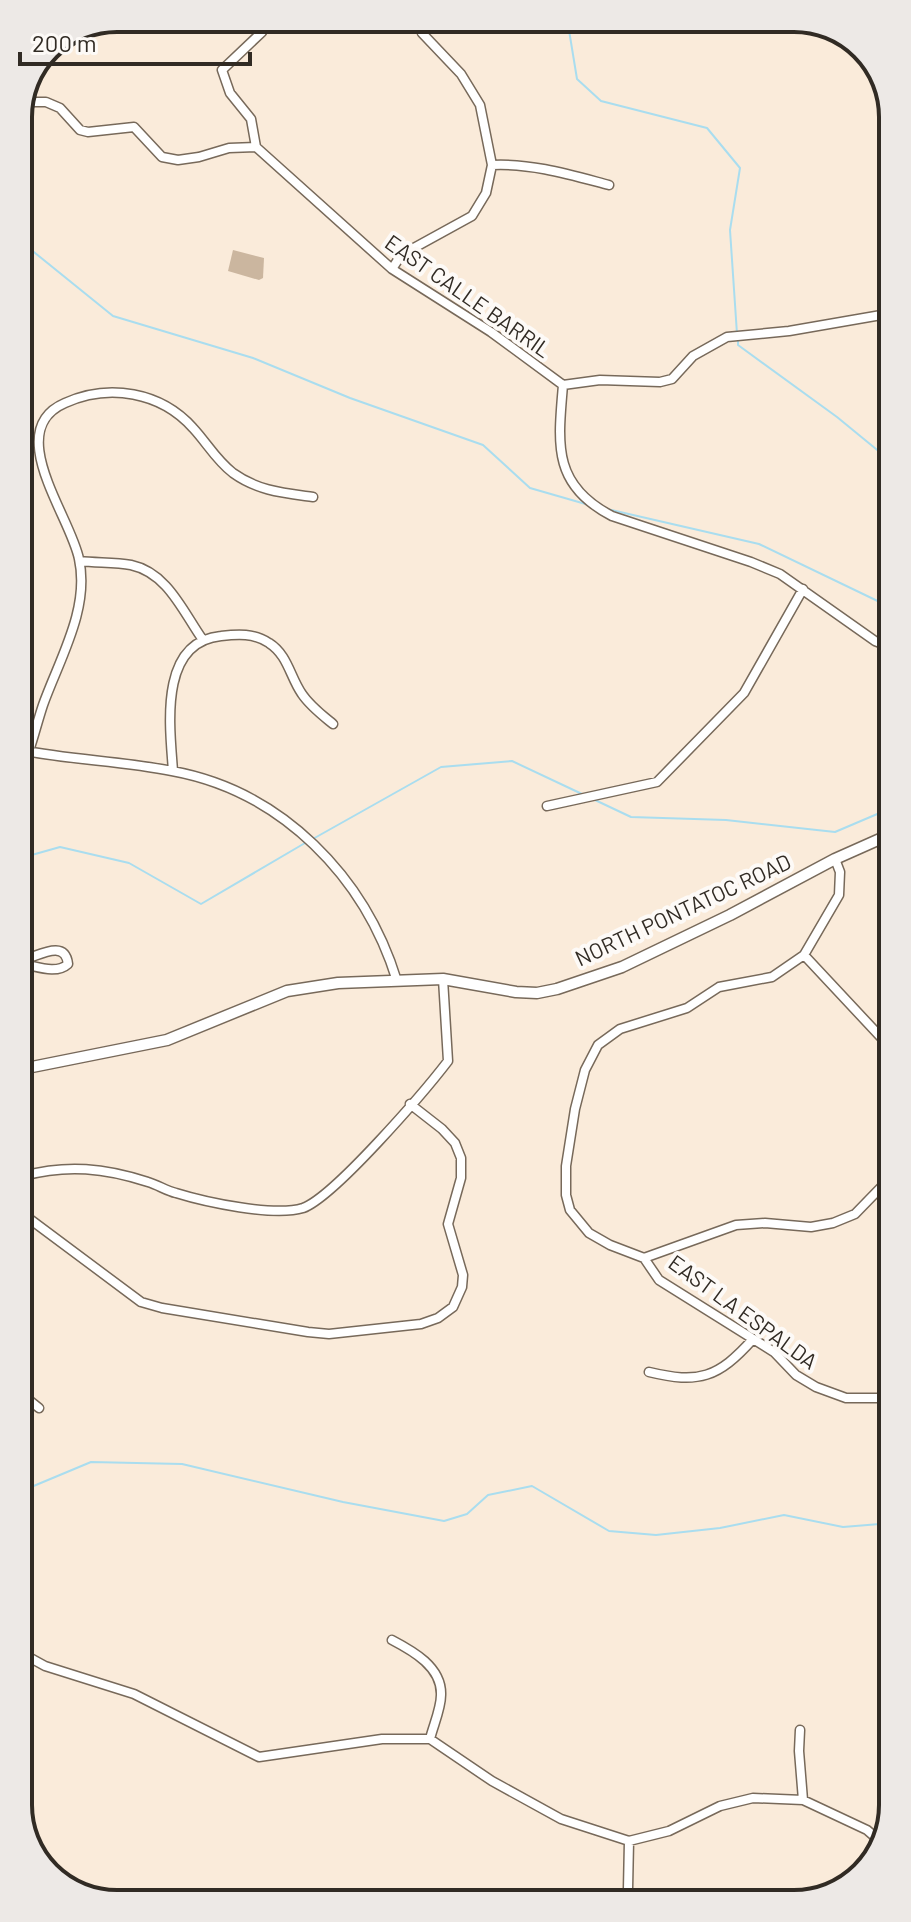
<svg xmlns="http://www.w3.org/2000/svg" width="911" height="1922" font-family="Barlow,sans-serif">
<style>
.green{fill:#cbb69f}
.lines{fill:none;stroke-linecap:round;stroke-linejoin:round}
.stream{stroke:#a9ddef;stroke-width:2}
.minor-casing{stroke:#77695a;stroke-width:11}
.tertiary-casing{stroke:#77695a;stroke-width:13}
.minor{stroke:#fff;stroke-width:8}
.tertiary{stroke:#fff;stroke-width:10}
.labels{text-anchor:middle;stroke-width:8;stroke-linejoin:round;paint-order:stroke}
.street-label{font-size:22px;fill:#312b24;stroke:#fdfaf7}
.rim{fill:none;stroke:#312b24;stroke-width:4}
</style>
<rect width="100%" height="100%" fill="#faebda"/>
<!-- green -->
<path class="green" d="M233 250 264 258 263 278 259 280 228 271Z"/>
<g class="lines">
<!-- stream -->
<path class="stream" d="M567 18 577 79 601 101 707 128 740 168 730 230 737 334
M19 240 113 316 253 358 350 398 483 445 530 488 589 505
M738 340V345L837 417 887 458
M607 509 759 544 888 606
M595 800 631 817 726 820 835 832 889 809
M311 840 441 767 512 761 582 794
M21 858 60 847 129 863 201 904 305 843
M24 1490 91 1462 182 1464 343 1502 444 1521 467 1514 488 1495 532 1486 609 1531 656 1535 720 1528 784 1515 843 1527 892 1523"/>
<defs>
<path id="minor" d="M269 18 262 32 222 70 230 93 251 119 256 147 392 269 491 332 563 385
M22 102H46L60 108 80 130 88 132 134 127 162 157 178 160 199 157 229 148 256 147
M492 165C532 163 571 175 609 185
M392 269 401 255 472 216 486 193 492 165 480 105 461 74 422 33
M887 314 789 331 727 337 693 356 672 379 660 382 600 380 563 385C558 444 552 485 612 516L751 562 780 574 875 641 888 646
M80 561C96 563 115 562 131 565 168 573 183 612 203 640
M21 750C71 760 122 761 172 771 282 791 365 877 397 981
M29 751C34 736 38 720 43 705 59 660 90 609 79 559 71 517 2 430 65 403 109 383 161 392 193 428 207 443 216 460 233 473 258 491 284 493 313 497
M173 771C170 728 158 642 221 636 238 634 254 633 269 643 288 655 290 677 302 694 310 706 322 715 333 724
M547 806 657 782 744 693 803 589
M835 859 840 872 839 895 804 955 772 977 719 987 687 1008 620 1029 598 1045 585 1070 575 1109 566 1166V1195L570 1210 589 1233 610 1245 644 1258 659 1280 774 1352 796 1375 816 1387 846 1398H891
M804 955 890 1047
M22 960C37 957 65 938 68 964 56 975 36 966 22 964
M23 1176C67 1164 105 1168 148 1182 158 1185 167 1191 176 1193 205 1202 274 1217 303 1208 334 1197 425 1091 448 1061L443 979
M23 1214 141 1302 162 1308 308 1332 329 1334 421 1324 438 1318 453 1307 462 1287 463 1275 448 1224 461 1178V1158L455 1143 442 1129 410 1104
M644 1258 736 1225 765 1223 811 1227 833 1223 855 1214 890 1178
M649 1372C699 1384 718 1378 753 1339
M24 1396 39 1408
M392 1640C413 1651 442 1667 441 1695 441 1709 433 1726 430 1739
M25 1655 45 1666 134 1694 259 1757 382 1739H430L492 1781 561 1819 629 1841 669 1831 720 1806 753 1798 803 1800 867 1830 882 1843
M800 1730 799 1751 803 1800
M629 1841 628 1889 631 1899"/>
<path id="tertiary" d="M22 1069 167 1040 287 991 338 983 443 979 516 992 537 993 557 989 622 967 730 915 835 859 889 835"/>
</defs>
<!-- minor casing -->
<use href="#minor" class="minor-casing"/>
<!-- tertiary casing -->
<use href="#tertiary" class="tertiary-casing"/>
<!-- minor -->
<use href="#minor" class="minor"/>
<!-- tertiary -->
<use href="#tertiary" class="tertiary"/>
</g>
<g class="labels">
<!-- street labels -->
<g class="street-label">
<text transform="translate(468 296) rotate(35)" y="8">EAST CALLE BARRIL</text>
<text transform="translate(683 910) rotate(-25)" y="8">NORTH PONTATOC ROAD</text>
<text transform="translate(743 1312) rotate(36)" y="8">EAST LA ESPALDA</text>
</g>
</g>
<!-- crop -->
<path d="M0 0H911V1922H0ZM117 32H794A85 85 0 0 1 879 117V1805A85 85 0 0 1 794 1890H117A85 85 0 0 1 32 1805V117A85 85 0 0 1 117 32Z" fill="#ede9e6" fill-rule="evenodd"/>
<path class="rim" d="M117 32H794A85 85 0 0 1 879 117V1805A85 85 0 0 1 794 1890H117A85 85 0 0 1 32 1805V117A85 85 0 0 1 117 32Z"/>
<!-- scale -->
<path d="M20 52v12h230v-12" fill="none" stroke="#312b24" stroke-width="4"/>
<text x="32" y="52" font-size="24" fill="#312b24" stroke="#fdfaf7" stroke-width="6" paint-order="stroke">200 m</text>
</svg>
